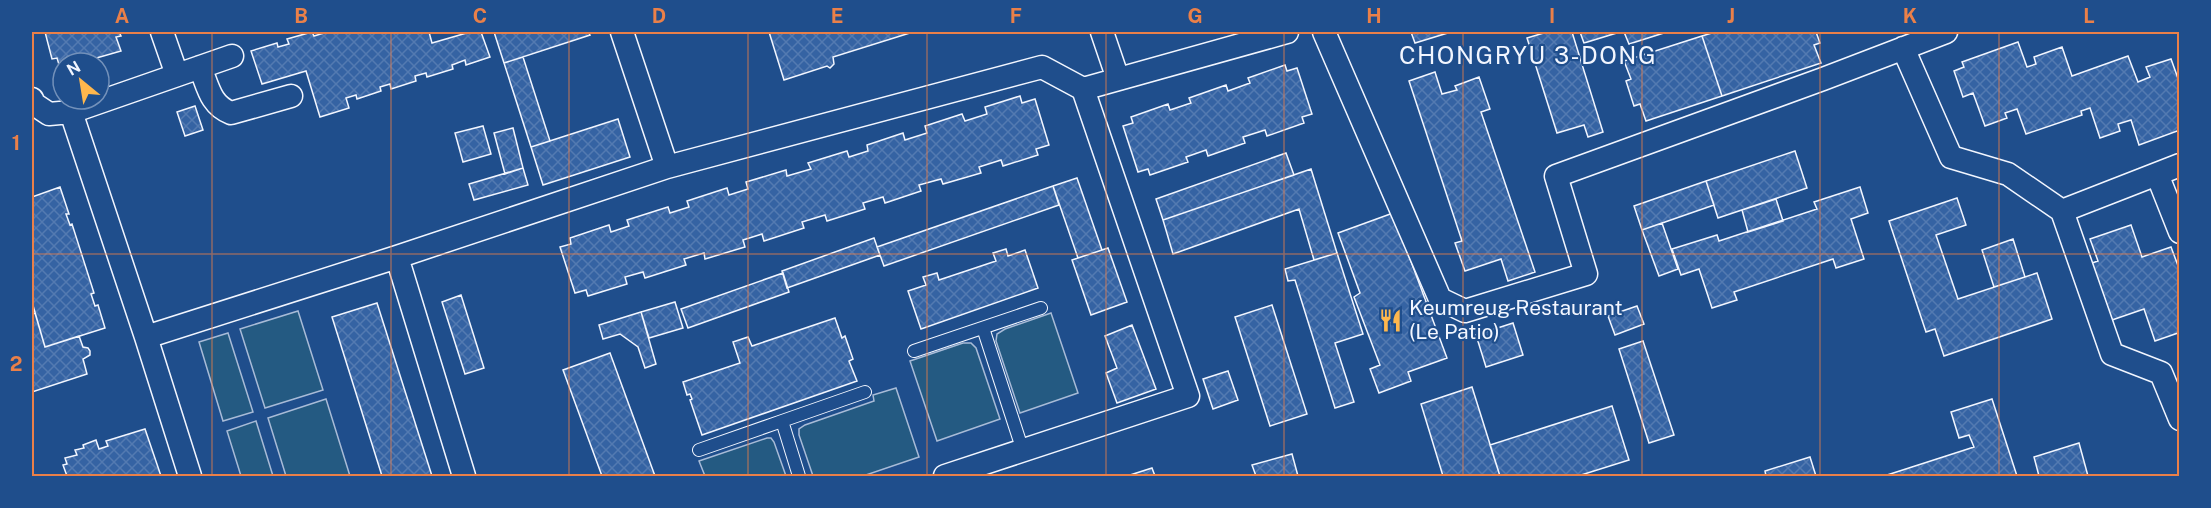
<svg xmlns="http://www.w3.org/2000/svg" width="2211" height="508" font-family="'Public Sans',sans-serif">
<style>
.grass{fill:#245a82;stroke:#a8bbd7;stroke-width:1.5}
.building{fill:url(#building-cross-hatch);stroke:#f2f6ff;stroke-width:1.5}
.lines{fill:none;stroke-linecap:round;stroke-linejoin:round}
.service-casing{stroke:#f2f6ff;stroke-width:14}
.minor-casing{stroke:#f2f6ff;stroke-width:25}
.service{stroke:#1f4e8c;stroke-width:12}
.minor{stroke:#1f4e8c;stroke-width:22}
.grid{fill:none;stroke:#ea8049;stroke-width:1.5;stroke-opacity:0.55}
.labels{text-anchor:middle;stroke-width:4.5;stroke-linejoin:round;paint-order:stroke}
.poi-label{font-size:21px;fill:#f2f6ff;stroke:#1f4e8c;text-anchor:start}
.quarter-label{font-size:24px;letter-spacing:1.5px;fill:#f2f6ff;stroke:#1f4e8c}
.neatline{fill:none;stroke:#ea8049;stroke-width:2}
.grid-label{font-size:20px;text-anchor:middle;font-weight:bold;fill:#ea8049}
</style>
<defs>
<pattern id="building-cross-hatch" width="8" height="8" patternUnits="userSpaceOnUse" patternTransform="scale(1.5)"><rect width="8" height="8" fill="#3563a3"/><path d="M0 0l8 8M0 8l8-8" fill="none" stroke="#537ab1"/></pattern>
</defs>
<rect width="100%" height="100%" fill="#1f4e8c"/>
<!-- grass -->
<path class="grass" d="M298 311 323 390 265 408 240 329Z
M1051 313 1078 393 1020 413 996 341 997 334 1005 329Z
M228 333 253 412 223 421 199 342Z
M963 343H971L976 348 1000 419 937 441 910 361Z
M896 388 919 457 863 476H813L799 435V429L805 425 874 401 873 395Z
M326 399 350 476H286L268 418Z
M256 421 273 476H241L227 431Z
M767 438H771L774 442 786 476H705L699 461Z"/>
<!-- building -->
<path class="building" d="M45 32H119L121 36 116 37 121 51 79 63H63V70L61 71 57 58 52 59Z
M312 32 314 36 324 33V32H429L432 43 470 32H481L490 57 466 65 465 60 452 65 453 69 427 77 426 73 415 76 416 81 391 89 390 84 380 87 381 91 357 99 356 95 346 98 349 108 320 117 306 71 262 84 251 51 277 43 278 47 289 44 287 39Z
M494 32H588L590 35 504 63Z
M769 32H913L833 57 834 64 830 68 827 66 784 80Z
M1411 32H1451L1415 43Z
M1547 32H1572L1603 132 1588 137 1584 125 1557 133 1527 38Z
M1580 32H1620L1584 43Z
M1624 32H1667L1629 44Z
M1715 32H1816L1820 43 1814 45 1821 63 1722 96 1702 36Z
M1702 36 1722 96 1646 121 1640 104 1634 106 1626 81 1631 79 1624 61Z
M2018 42 2027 67 2036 64 2034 57 2062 47 2072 76 2128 56 2138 82 2150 77 2146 67 2171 59 2180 84V130L2139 145 2131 120 2118 124 2120 131 2100 138 2090 108 2081 111 2082 115 2026 134 2017 109 2005 113 2007 118 1985 126 1973 93 1963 97 1954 71 1964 67 1962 62Z
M523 57 550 141 531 147 504 63Z
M1285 65 1287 71 1297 68 1312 114 1302 117 1304 123 1267 136 1265 130 1243 137 1245 143 1208 156 1206 150 1186 157 1188 162 1150 175 1148 169 1138 172 1123 126 1133 123 1131 117 1168 104 1170 110 1191 103 1189 98 1226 85 1228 91 1250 83 1248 78Z
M1435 72 1442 94 1457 90 1455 86 1479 77 1490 109 1481 112 1535 272 1508 281 1501 259 1465 271 1455 243 1462 241 1409 81Z
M1020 96 1022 103 1035 99 1049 145 1036 149 1038 155 1003 166 1001 160 979 167 981 173 943 184 941 179 919 185 921 191 885 203 883 197 863 203 865 209 827 221 825 215 802 222 804 228 764 241 762 234 743 240 745 247 705 259 704 253 684 259 686 265 645 278 643 272 625 277 627 284 588 296 586 290 575 293 560 247 571 244 570 238 609 225 611 232 629 226 627 220 668 207 670 213 689 207 687 201 727 188 729 195 748 189 746 182 786 170 787 176 811 169 808 163 847 151 849 157 868 151 867 145 903 133 905 140 927 133 925 126 962 114 965 121 987 114 985 107Z
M195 106 203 130 185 136 177 112Z
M618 119 630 157 543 185 531 147Z
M483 126 491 154 463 162 455 133Z
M513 128 523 168 505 174 494 133Z
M1795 151 1807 188 1718 218 1706 181Z
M1286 153 1294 175 1163 220 1156 199Z
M523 168 528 185 474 200 469 184Z
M1311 169 1337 253 1314 260 1299 209 1173 254 1163 220Z
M1077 178 1102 250 1078 258 1053 186Z
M1706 181 1714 205 1642 230 1634 206Z
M1053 186 1059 205 884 266 877 247Z
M60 187 69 214H66L70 225 72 224 94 293 91 294 95 306 98 305 105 328 45 347 32 302V197Z
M1860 187 1868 213 1851 219 1864 259 1836 268 1833 259 1734 292 1737 300 1712 308 1699 269 1681 275 1672 249 1717 235 1719 241 1817 209 1814 202Z
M1957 198 1966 225 1936 235 1958 299 2037 273 2052 319 1944 356 1935 329 1926 332 1889 221Z
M1776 199 1783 221 1748 232 1742 210Z
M1393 213 1447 358 1408 372 1411 381 1379 393 1370 369 1380 365 1354 297 1360 293 1338 233Z
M1662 223 1678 269 1659 276 1642 230Z
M2131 225 2142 257 2171 247 2180 271V338L2178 333 2155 341 2144 309 2112 320 2092 263 2098 261 2090 239Z
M874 238 880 255 787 288 782 271Z
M2013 239 2025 277 1994 287 1982 250Z
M1108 248 1127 302 1091 315 1072 260Z
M1006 249 1008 256 1025 250 1038 288 921 329 908 291 926 285 923 277 937 273 939 280 996 261 993 253Z
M1337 253 1363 334 1335 343 1354 402 1335 408 1295 280 1288 281 1285 269Z
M783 273 789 292 688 328 681 309Z
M461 295 484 368 465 374 442 302Z
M675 302 683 328 649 338 641 312Z
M377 303 432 476H382L332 317Z
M1272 305 1307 414 1270 426 1235 317Z
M1637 306 1644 324 1615 335 1608 316Z
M641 312 656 364 645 368 638 347 620 334 603 339 599 325Z
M35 313 45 347 79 336 83 347 88 348 90 351V355L83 359 87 374 32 392V314Z
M835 318 842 338 845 336 853 359 849 361 857 381 702 435 690 400 692 399 690 394 687 395 683 382 740 363 733 342 748 337 752 346Z
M1513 323 1523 355 1486 367 1476 335Z
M1132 325 1156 389 1117 403 1106 373 1117 368 1105 336Z
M1643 341 1674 435 1649 443 1619 349Z
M610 353 655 476H602L563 370Z
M1228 371 1238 400 1213 409 1203 379Z
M1472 387 1500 476H1443L1421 404Z
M1992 399 2017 476H1884L1974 447 1969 435 1959 438 1951 412Z
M1612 406 1629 460 1578 476H1500L1490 445Z
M145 429 161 476H67L63 465 67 464 65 458 77 455 75 450 84 448 83 445 96 440 99 449 108 446 106 441Z
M2079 443 2088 476H2039L2034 457Z
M1292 454 1298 476H1256L1252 465Z
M1810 457 1816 476H1766L1765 471Z
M1152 468 1155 476H1127Z"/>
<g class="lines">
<defs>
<path id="service" d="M983 328 1023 451
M914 351 1041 308
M699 450 782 421
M799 476 782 421 865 392"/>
<path id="minor" d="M162 32 177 75
M622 32 667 167
M1102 32 1118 79
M1324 32 1440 299 1465 311 1586 274 1556 176 1823 79 1946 32
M1903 48 1951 157 2008 174 2062 211 2180 165
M200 67C208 86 210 105 231 113L291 96
M1083 89 1287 32
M32 99 34 104 49 114 71 112
M2157 174 2180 232
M2062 211 2112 354 2161 373 2180 419
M397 257 464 476
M146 337 397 257 667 167 1042 67 1083 89 1188 396 945 476
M190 476 146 337 71 112 232 56"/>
</defs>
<!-- service casing -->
<use href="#service" class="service-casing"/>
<!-- minor casing -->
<use href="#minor" class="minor-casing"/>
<!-- service -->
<use href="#service" class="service"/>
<!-- minor -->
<use href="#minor" class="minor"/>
</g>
<!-- grid -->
<path class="grid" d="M212 32V476M391 32V476M569 32V476M748 32V476M927 32V476M1106 32V476M1284 32V476M1463 32V476M1642 32V476M1820 32V476M1999 32V476M32 254H2180"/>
<!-- icons -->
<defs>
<symbol id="restaurant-bare" viewBox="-9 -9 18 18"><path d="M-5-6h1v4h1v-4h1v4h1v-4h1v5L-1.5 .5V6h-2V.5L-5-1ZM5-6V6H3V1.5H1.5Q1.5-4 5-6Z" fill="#ffb74d" stroke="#1f4e8c" stroke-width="2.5" paint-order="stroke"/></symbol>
</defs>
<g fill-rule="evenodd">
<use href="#restaurant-bare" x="1374" y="304" width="33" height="33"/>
</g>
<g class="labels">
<!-- poi labels -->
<g class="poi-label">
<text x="1409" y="315">Keumreug Restaurant<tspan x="1409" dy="24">(Le Patio)</tspan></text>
</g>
<!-- quarter labels -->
<g class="quarter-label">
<text x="1528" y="64">CHONGRYU 3-DONG</text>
</g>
</g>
<!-- border -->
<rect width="2211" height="508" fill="none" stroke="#1f4e8c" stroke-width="66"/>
<!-- north arrow -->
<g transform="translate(81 81) rotate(330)"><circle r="28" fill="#1f4e8c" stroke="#7391ba" stroke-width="1.5"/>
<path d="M0-4.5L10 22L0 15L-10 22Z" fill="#ffb74d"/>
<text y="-9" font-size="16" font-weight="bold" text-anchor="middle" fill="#f2f6ff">N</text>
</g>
<rect x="33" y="33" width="2145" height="442" class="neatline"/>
<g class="grid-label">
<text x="122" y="23">A</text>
<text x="301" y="23">B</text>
<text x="480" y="23">C</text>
<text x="659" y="23">D</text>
<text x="837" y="23">E</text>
<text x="1016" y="23">F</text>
<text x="1195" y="23">G</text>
<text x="1374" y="23">H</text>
<text x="1552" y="23">I</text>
<text x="1731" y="23">J</text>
<text x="1910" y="23">K</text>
<text x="2089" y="23">L</text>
<text x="16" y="150">1</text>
<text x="16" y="371">2</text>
</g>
</svg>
